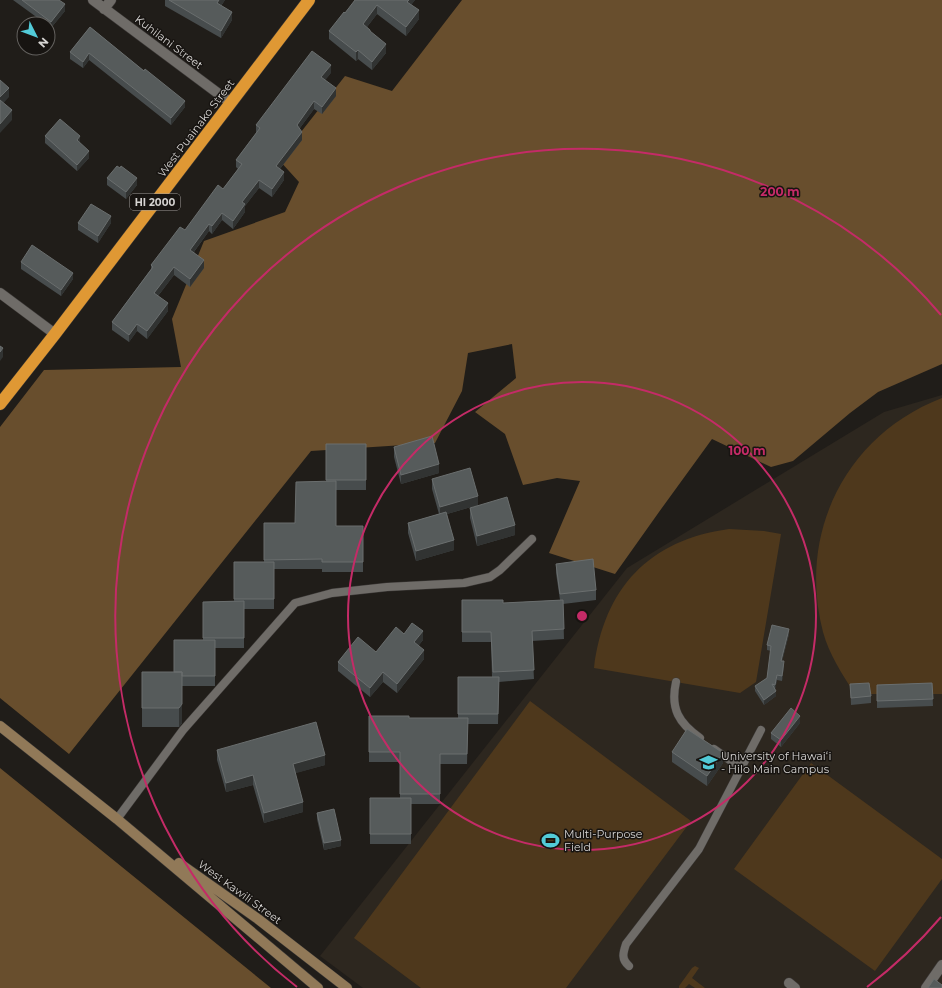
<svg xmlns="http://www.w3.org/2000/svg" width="942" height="988" font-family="Montserrat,sans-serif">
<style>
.built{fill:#2d271f}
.green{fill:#4e381c}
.forest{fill:#684e2d}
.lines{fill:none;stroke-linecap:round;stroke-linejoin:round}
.lane-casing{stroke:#3b3836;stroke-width:9}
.street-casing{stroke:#3b3836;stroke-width:11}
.secondary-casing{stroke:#3b3836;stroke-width:11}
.highway-casing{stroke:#3b3836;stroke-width:13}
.lane{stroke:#6f6c68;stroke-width:8}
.street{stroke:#6f6c68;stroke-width:10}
.secondary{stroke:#917958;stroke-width:10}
.highway{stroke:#df9834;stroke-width:12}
.wall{fill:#474c4d}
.shaded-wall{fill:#313332}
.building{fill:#565b5b;stroke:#6a6e6e}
.ring{fill:none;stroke:#c42b67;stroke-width:2}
.labels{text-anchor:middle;stroke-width:3;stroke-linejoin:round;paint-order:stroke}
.shield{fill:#171411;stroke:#9d9a98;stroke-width:1}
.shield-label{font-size:10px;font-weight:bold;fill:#d6d4d2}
.street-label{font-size:11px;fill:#d6d4d2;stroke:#171411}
.poi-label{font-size:11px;fill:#d6d4d2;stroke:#171411;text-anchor:start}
.centre{fill:#c42b67;stroke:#171411;stroke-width:2}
.ring-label{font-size:12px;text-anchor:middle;font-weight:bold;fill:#c42b67;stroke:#171411;stroke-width:3;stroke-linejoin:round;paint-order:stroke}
</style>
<rect width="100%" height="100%" fill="#201d19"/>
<!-- built -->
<path class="built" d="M942 395V988H363L320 956 627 568 884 412Z"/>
<!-- green -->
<path class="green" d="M942 398V694H855C842 674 829 654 823 632 797 533 846 435 942 398Z
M729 529 764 531 781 534 756 682 740 693 594 668C604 588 649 540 729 529Z
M530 701 691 821 566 988H421L354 938Z
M811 763 942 859V879L875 971 734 869Z
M695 966 699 968 692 978 705 988H695L689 984 685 988H679V986L692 968Z"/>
<!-- forest -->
<path class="forest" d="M462 0H942V364L878 392 850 413 793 461 771 467 712 439 659 512 615 574 549 553 580 481 557 478 523 485 505 434 475 412 516 378 512 344 468 353 462 391 435 443 311 451 69 754 0 698V427L44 370 181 367 172 319 204 241 285 212 299 182 279 160 345 76 392 91Z
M0 768 271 988H0Z"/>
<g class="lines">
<defs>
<path id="lane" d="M676 682C670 709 679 723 700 738
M714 749 741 768
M117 819 183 730 295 603 332 593 387 587 464 583 490 577 500 570 532 539
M629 966C621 959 623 953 626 944L699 849 761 730"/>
<path id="street" d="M93 0 231 103
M104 9 111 0
M0 293 55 334
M789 983 795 988
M926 988 942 965"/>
<path id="secondary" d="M0 726 117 819 318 988
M179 863 258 919 347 988"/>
<path id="highway" d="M0 404 55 334 309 0"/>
</defs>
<!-- lane casing -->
<use href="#lane" class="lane-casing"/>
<!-- street casing -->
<use href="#street" class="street-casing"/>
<!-- secondary casing -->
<use href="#secondary" class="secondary-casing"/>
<!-- highway casing -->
<use href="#highway" class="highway-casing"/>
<!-- lane -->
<use href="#lane" class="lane"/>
<!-- street -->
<use href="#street" class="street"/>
<!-- secondary -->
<use href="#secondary" class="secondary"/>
<!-- highway -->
<use href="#highway" class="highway"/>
</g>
<!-- wall -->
<path class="wall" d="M13 0H59L65 11 51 28 48 26V24H46Z
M165 0H225L221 6 232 20 221 38 165 6Z
M355 0H415L411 5 419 19 406 36 377 14 367 27 386 53 372 70 358 59 356 61 329 39V31L345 13Z
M90 27 144 71 185 107 171 125 89 60 83 68 70 59V52Z
M331 73 325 80 336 96 322 114 314 109 300 128 302 140 280 169 284 180 272 197 259 188 245 206V212L233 229 222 220 212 234 209 231 194 252 204 268 190 287 174 275 158 296 168 311 147 339 137 331 129 342 112 330V322L151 269V265L185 230 223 189 238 169 236 167V160L256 133V125Z
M45 136 80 143 89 158 77 171 45 143Z
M107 178 137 185 126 199 107 185Z
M78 223H111L98 243 78 230Z
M21 262 73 279 61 296 21 269Z
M326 444H366V490H336V526H363V572H322V569H274V609H244V648H215V686H182V723L179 727H142V672H174L203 640V602L234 601V562H264V523H295L326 481Z
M394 447 439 473 401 484 394 457Z
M432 479 478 505 447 514 454 550 416 561 408 533V523L439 514 432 489Z
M470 508 515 535 477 546 470 518Z
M556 564 596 590V600L563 604 564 639 532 641 534 679 499 682 498 724H468L467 764H440V804H411V844H370V798H400V762H369V716L409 718H458V677H492L491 642H462V600L503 603 560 600 556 573Z
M404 634 423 640 419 645 424 659 397 693 383 682 370 697 338 671V662L376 652Z
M789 634 782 661 784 666 782 681 777 680 775 689 776 696 764 705 755 691V686L767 678 771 651 767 650V645Z
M932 683 933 706 877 708V685Z
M850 684 871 696V703L851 705Z
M800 723 781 747 771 739V733Z
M217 750 325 765 295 773 303 812 264 823 253 785 226 792 217 760Z
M672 752 723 763 707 786 672 762Z
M317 813 341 846 324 850 317 819Z"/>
<!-- shaded-wall -->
<path class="shaded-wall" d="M219 0H225L217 11V3Z
M409 0H415L407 10V2Z
M65 4V11L51 28V22Z
M377 5V14L363 32V24Z
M419 10V19L406 36V27Z
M232 12V20L221 38V31Z
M386 44V53L372 70V62Z
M358 50V59L356 61V52Z
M89 53V60L83 68V62Z
M331 65V73L321 85V77Z
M9 88V97L0 107V97Z
M336 88V96L322 114V107Z
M185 101V107L171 125V118Z
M314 101V109L297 132V125Z
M12 110V120L0 133V124Z
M302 132V140L276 174V166Z
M80 136V143L77 140Z
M89 151V158L77 171V165Z
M284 172V180L272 197V189Z
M137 178V185L126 199V192Z
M259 180V188L245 206V212L233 229V221L242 202Z
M222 213V220L212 234V226Z
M111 216V223L98 243V236Z
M209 224V231L190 257V250Z
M204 260V268L190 287V279Z
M174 267V275L154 301V293Z
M73 273V279L61 296V290Z
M168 303V311L147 339V331Z
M137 324V331L129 342V335Z
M3 348V357L0 361V352Z
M439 464V473L401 484V475Z
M478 496V505L440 516V507Z
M515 525V535L477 546V536Z
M454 540V550L416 561V551Z
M789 629V634L781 666V661Z
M423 631V640L414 651V642Z
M424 650V659L397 693V684Z
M784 661V666L782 681V676Z
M182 672V723L179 727V708Z
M383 672V682L370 697V688Z
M777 675V680L775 690V685Z
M776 691V696L764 705V700Z
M800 716V723L781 747V740Z
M723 753V763L707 786V776Z
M325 755V765L293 774V764Z
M253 775V785L226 792V783Z
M303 802V812L264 823V813Z
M341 840V846L324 850V843Z"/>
<!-- building -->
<path class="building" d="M22 0H59L65 4 51 22Z
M169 0H219L217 3 232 12 221 31Z
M355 0H409L407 2 419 10 406 27 377 5 363 24 370 30V31L386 44 372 62 358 50 356 52 329 31 344 12 345 13Z
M90 27 144 71 145 69 185 101 171 118 89 53 83 62 70 52Z
M312 51 331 65 321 77 336 88 322 107 314 101 297 125 302 132 276 166 284 172 272 189 259 180 242 202 245 204 233 221 222 213 212 226 209 224 190 250 204 260 190 279 174 267 154 293 168 303 147 331 137 324 129 335 112 322 153 267 151 265 180 227 185 230 218 185 223 189 242 164 236 160 260 128 256 125Z
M0 80 9 88 0 97Z
M0 100 12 110 0 124Z
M60 119 80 136 77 140 89 151 77 165 45 136Z
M117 166 120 168 121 166 137 178 126 192 107 178Z
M91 204 111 216 98 236 78 223Z
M32 245 73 273 61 290 21 262Z
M0 346 3 348 0 352Z
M432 436 439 464 401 475 394 447Z
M326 444H366V480H326Z
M470 468 478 496 440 507 432 479Z
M336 481V526H363V562H322V559L264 560V523H295L296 482Z
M507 497 515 525 477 536 470 508Z
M446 512 454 540 416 551 408 523Z
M593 559 596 590 560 594 556 564Z
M234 562H274V599H234Z
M462 600H503V603L563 600 564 629 532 631 534 670 493 672 491 632H462Z
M244 601V638H203V602Z
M412 623 423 631 414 642 424 650 397 684 383 672 370 688 338 662 358 637 376 652 396 627 404 634Z
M772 625 789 629 781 661H784L782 676 777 675 775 685 772 684 776 691 764 700 755 686 767 678 771 646 767 645Z
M174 640H215V676H182V672H174Z
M142 672H182V704L179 708H142Z
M458 677H499L498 714H458Z
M869 683 871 696 851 698 850 684Z
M932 683 933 699 877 701V685Z
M791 708 800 716 781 740 771 733Z
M369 716H409V718H468L467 754H440V794H400V752H369Z
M316 722 325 755 293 764 303 802 264 813 253 775 226 783 217 750Z
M687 729 723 753 707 776 672 752Z
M370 798H411V834H370Z
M334 809 341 840 324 843 317 813Z
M934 979 942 985V988H928Z"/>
<!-- distance rings -->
<g class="ring">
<circle cx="582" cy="616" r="234"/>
<path d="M941 917A468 468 0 0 1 867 987M297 987A468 468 0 1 1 941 315"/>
</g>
<!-- icons -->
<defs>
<symbol id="university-bare" viewBox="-9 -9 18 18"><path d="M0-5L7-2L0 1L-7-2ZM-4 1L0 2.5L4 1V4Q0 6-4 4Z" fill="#52cbd8" stroke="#171411" stroke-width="2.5" paint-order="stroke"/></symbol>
<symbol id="stadium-bare" viewBox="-9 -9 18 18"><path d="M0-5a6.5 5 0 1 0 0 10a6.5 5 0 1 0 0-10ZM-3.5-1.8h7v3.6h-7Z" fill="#52cbd8" stroke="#171411" stroke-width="2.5" paint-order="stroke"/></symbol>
</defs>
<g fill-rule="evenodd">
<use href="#university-bare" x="696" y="750" width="25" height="25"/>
<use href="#stadium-bare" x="538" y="828" width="25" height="25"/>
</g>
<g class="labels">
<!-- shield labels -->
<rect class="shield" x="130" y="194" width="50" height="16" rx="3"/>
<g class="shield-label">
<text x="155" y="206">HI 2000</text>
</g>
<!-- street labels -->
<g class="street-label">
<text transform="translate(169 42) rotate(37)" y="4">Kuhilani Street</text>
<text transform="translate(196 128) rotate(-53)" y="4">West Puainako Street</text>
<text transform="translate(240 892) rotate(36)" y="4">West Kawili Street</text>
</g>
<!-- poi labels -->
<g class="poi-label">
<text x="721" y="760">University of Hawaiʻi<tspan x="721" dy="13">- Hilo Main Campus</tspan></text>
<text x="564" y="838">Multi-Purpose<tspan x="564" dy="13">Field</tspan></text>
</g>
</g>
<circle cx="582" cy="616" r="6" class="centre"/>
<g class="ring-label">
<text x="780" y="196">200 m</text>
<text x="747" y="455">100 m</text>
</g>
<!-- north arrow -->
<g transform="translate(36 36) rotate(132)"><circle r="19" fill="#171411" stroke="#63615e"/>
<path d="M0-3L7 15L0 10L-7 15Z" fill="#52cbd8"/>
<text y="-6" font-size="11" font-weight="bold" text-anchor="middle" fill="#d6d4d2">N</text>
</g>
</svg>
